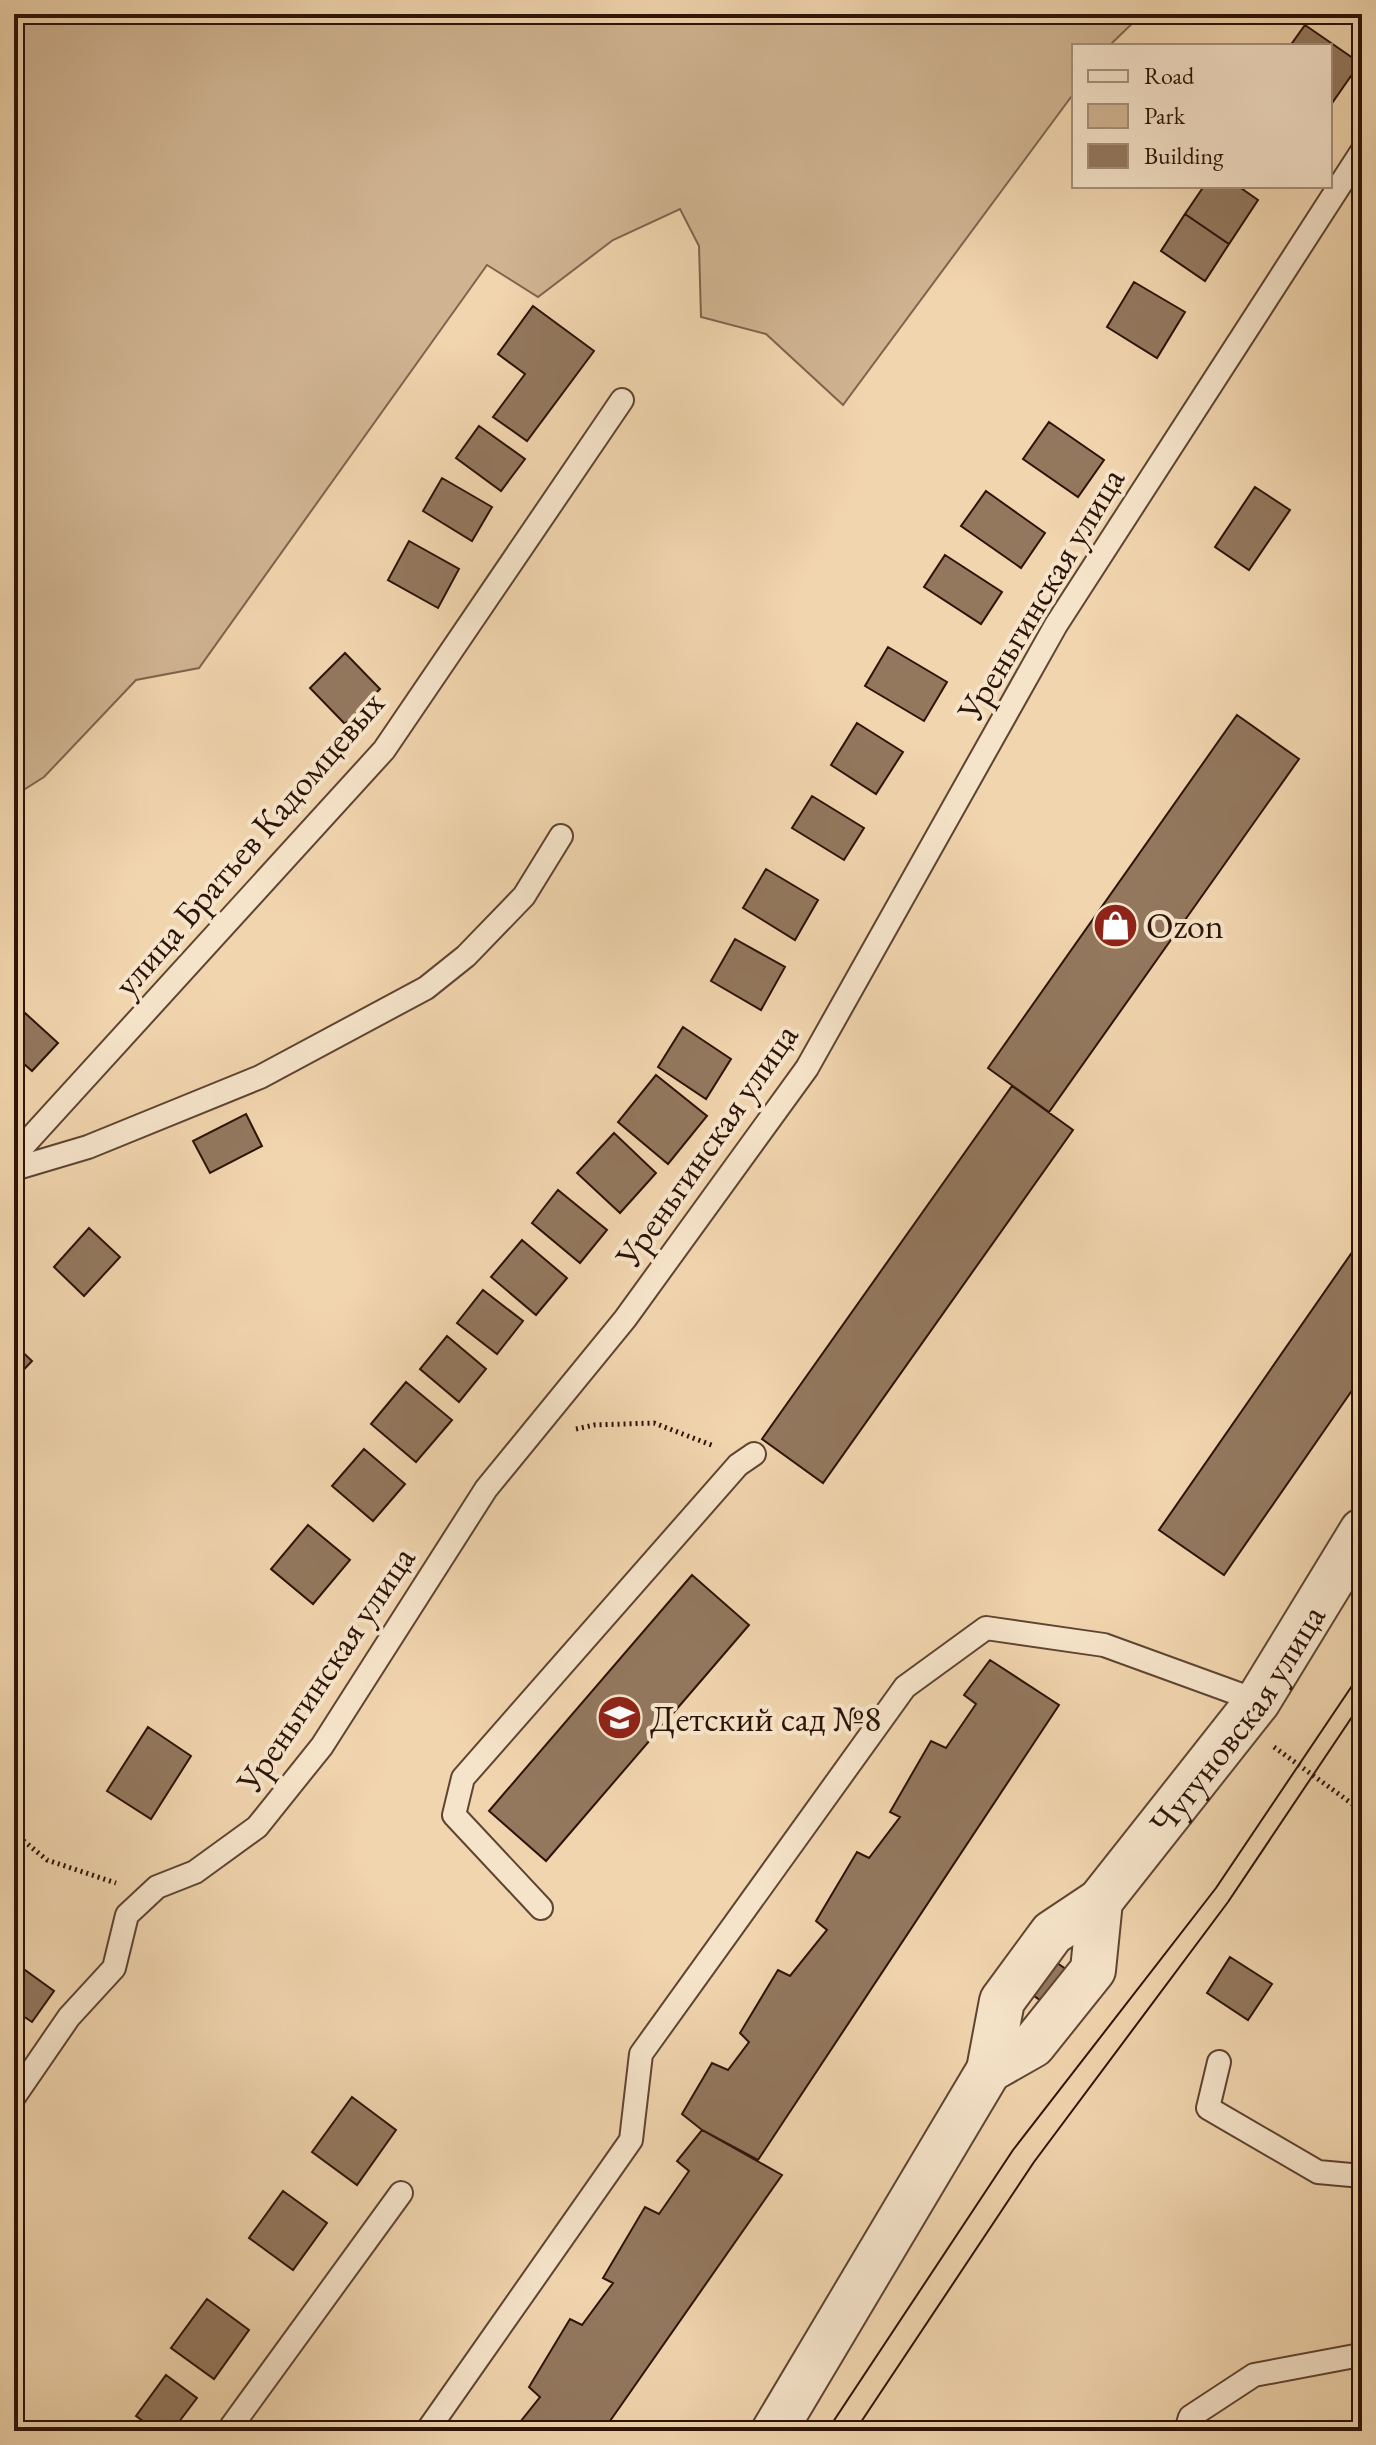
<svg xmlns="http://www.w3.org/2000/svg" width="1376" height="2445" font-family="'EB Garamond',serif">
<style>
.green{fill:#d0b492;stroke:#7e644d;stroke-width:2}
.building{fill:#93785e;stroke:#2d1308;stroke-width:2}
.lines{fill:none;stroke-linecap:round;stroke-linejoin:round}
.lane-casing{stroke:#5e4432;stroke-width:26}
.street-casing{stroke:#5e4432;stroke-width:48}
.path{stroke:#2d1308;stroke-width:5;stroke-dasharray:2 4;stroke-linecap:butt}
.lane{stroke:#f6e4ca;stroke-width:22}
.street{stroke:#f6e4ca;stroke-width:44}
.tram{stroke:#2d1308;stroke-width:2}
.labels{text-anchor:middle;stroke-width:8;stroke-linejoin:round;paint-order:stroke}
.street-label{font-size:36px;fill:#2d1308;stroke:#f6e4ca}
.poi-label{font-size:36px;fill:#2d1308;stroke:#f6e4ca;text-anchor:start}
</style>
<rect width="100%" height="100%" fill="#f1d5ae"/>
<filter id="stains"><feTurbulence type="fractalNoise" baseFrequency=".0025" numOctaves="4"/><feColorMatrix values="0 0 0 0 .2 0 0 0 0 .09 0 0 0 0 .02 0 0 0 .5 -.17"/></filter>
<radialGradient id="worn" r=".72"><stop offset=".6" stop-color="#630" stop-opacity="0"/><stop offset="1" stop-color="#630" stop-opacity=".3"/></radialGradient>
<!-- green -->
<path class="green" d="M14 14H1142L1109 46H1074V93L843 405 766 334 701 317 699 246 680 209 613 240 538 297 487 265 199 668 136 680 44 777 14 796Z"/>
<!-- building -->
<path class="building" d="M1305 25 1360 63 1330 106V46H1290Z
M1204 186H1238L1258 200 1229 244 1185 214Z
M1185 214 1229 244 1205 281 1161 251Z
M1134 282 1185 312 1157 358 1107 327Z
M533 306 594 351 527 441 493 417 525 374 498 354Z
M1049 422 1104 460 1078 497 1023 459Z
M479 426 525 459 501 491 456 458Z
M442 478 492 507 472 541 423 511Z
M1255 487 1290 510 1249 570 1215 547Z
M986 491 1045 533 1021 568 961 526Z
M409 541 459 569 438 608 388 580Z
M945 555 1002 592 981 624 924 587Z
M888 647 947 682 924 721 865 686Z
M345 653 380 689 345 724 310 688Z
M1237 715 1299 759 1049 1112 988 1068Z
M857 723 903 752 876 794 831 765Z
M812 796 864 828 844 860 792 828Z
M766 869 818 900 795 940 743 908Z
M735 939 785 967 761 1010 711 981Z
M25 1013 58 1043 32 1071 14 1055V1026Z
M683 1027 731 1059 706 1099 658 1067Z
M656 1075 707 1116 668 1164 618 1122Z
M1012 1086 1073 1130 823 1483 762 1439Z
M246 1114 262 1146 210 1173 193 1141Z
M614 1133 656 1173 620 1213 577 1173Z
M558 1190 607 1230 580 1263 532 1223Z
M89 1228 120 1257 84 1296 54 1267Z
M1362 1238V1376L1224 1575 1159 1530Z
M522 1240 567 1278 536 1315 491 1277Z
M483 1290 523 1321 497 1354 457 1323Z
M447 1336 486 1369 459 1402 420 1369Z
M14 1344 32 1361 14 1380Z
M406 1382 452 1420 416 1462 371 1424Z
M364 1449 405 1484 373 1521 332 1486Z
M308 1525 350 1560 313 1604 271 1569Z
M692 1575 749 1625 546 1861 489 1811Z
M990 1660 1059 1705 758 2160 702 2130 682 2114 712 2063 728 2070 749 2042 740 2033 778 1970 790 1976 827 1930 816 1921 857 1852 869 1858 900 1817 890 1812 931 1741 946 1748 976 1704 964 1695Z
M148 1727 191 1756 151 1819 107 1791Z
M1047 1956 1073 1974 1050 2007 1024 1989Z
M1230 1957 1272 1984 1248 2020 1207 1993Z
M14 1962 54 1991 32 2022 14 2010Z
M352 2097 396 2130 357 2185 312 2152Z
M702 2130 782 2175 603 2431H513L540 2397 529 2387 570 2319 582 2325 613 2283 603 2278 645 2207 659 2214 689 2171 677 2161Z
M283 2191 327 2223 293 2270 249 2238Z
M207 2299 249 2330 214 2379 171 2348Z
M166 2375 197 2398 172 2431H157L136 2416Z"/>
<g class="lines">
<defs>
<path id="lane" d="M14 1156 384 750 622 400
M14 1169 88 1147 260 1077 426 988 466 956 524 896 561 836
M541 1908 454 1815 463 1778 738 1465 754 1454
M1219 2062 1208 2108 1318 2172 1362 2176
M14 2097 69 2017 114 1968 127 1915 157 1887 195 1872 257 1827 322 1746 486 1489 625 1319 807 1068 1056 625 1362 151
M228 2431 401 2193
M427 2431 631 2140 641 2054 905 1687 986 1628 1104 1645 1258 1701
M1186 2431 1190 2417 1254 2375 1355 2356 1362 2358"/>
<g id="street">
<path d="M989 2070 1002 2001 1052 1933 1100 1901"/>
<path id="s1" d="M774 2431 989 2070 1033 2045 1093 1970 1100 1901 1258 1701 1362 1531"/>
</g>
</defs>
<!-- lane casing -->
<use href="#lane" class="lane-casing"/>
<!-- street casing -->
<use href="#street" class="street-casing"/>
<!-- path -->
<path class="path" d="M576 1429 594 1425 654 1423 714 1446
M1274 1747 1362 1811
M14 1833 47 1860 116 1883"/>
<!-- lane -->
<use href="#lane" class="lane"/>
<!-- street -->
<use href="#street" class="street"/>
<!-- tram -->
<path class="tram" d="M827 2431 1013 2150 1216 1888 1362 1671
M855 2431 1034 2162 1228 1902 1362 1702"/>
</g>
<!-- icons -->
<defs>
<symbol id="shop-disc" viewBox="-11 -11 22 22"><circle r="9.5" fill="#8f2418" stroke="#f6e4ca"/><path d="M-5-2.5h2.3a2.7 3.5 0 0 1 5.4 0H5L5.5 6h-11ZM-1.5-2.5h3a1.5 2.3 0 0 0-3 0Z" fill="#fff"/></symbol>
<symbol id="school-disc" viewBox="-11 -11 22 22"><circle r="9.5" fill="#8f2418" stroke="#f6e4ca"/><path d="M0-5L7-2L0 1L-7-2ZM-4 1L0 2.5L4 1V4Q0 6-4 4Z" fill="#fff"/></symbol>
</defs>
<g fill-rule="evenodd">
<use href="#shop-disc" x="1090" y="900" width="51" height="51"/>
<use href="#school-disc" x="594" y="1692" width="51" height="51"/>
</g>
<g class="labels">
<!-- street labels -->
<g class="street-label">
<text transform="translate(1040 594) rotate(-59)" y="13">Уреньгинская улица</text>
<text transform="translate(248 843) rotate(-49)" y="13">улица Братьев Кадомцевых</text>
<text transform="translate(706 1145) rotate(-55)" y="13">Уреньгинская улица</text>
<text transform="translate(325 1669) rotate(-56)" y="13">Уреньгинская улица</text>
<text dy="13" stroke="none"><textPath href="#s1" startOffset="864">Чугуновская улица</textPath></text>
</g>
<!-- poi labels -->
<g class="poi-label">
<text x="1146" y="938">Ozon</text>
<text x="650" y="1731">Детский сад №8</text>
</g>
</g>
<!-- margin -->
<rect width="1376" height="2445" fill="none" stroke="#f1d5ae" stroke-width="48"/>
<rect x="16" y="16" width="1344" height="2413" fill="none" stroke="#2d1308" stroke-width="4"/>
<rect x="24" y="24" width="1328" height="2397" fill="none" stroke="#2d1308" stroke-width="2"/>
<!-- legend -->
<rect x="1072" y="44" width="260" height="144" fill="#f6e4ca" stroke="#a6907c" stroke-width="2"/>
<rect x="1088" y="70" width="40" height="12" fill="#f6e4ca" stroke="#a6907c" stroke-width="2"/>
<text x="1144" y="84" font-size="24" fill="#2d1308">Road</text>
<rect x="1088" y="104" width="40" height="24" fill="#d0b492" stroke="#a6907c" stroke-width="2"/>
<text x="1144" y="124" font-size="24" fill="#2d1308">Park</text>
<rect x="1088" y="144" width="40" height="24" fill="#93785e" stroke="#a6907c" stroke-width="2"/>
<text x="1144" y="164" font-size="24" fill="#2d1308">Building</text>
<rect width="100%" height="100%" filter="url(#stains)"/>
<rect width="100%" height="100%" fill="url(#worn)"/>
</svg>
